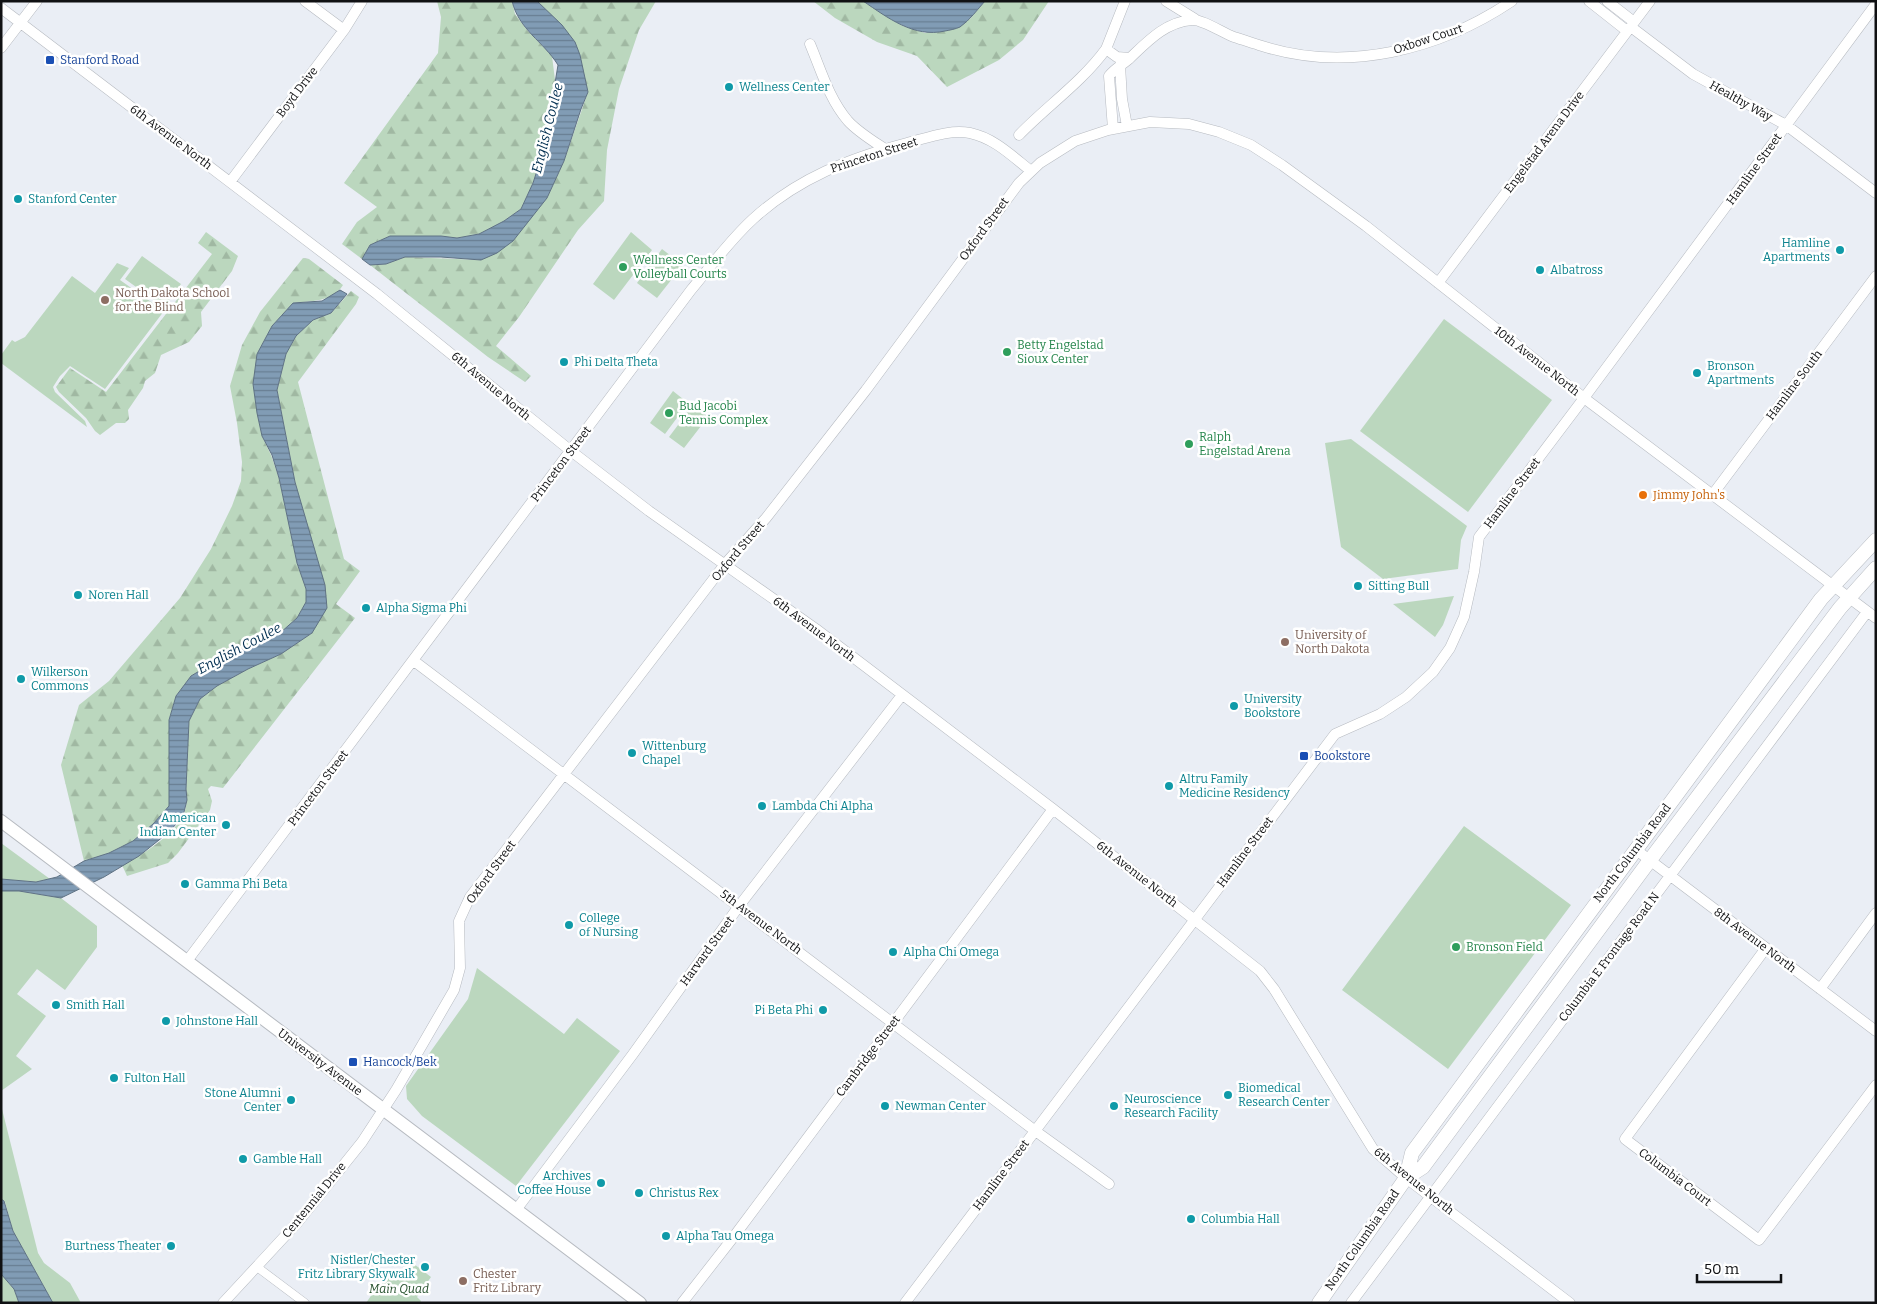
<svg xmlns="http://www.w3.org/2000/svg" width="1877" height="1304" font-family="Bitter,serif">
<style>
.green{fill:#bbd7be}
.forest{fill:url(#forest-firs)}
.water{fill:url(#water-rules);stroke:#5f7284}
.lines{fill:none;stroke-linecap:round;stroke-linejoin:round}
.pedestrian-casing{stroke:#b6bac0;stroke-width:9}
.minor-casing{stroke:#b6bac0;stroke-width:11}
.tertiary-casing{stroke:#b6bac0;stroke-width:14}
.secondary-casing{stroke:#b6bac0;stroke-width:15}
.pedestrian{stroke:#fff;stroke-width:8}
.minor{stroke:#fff;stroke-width:10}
.tertiary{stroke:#fff;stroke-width:12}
.secondary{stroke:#fff;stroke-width:14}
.transit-dot{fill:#1a4fb4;stroke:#fff;stroke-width:2}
.culture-dot{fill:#0f9aa8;stroke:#fff;stroke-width:2}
.leisure-dot{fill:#2e9e5b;stroke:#fff;stroke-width:2}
.education-dot{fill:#8d6e63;stroke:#fff;stroke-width:2}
.food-dot{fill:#e8710a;stroke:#fff;stroke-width:2}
.labels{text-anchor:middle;stroke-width:5;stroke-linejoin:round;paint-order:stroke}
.street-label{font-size:12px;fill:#101113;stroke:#fff}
.transit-label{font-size:12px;fill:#164399;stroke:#fff;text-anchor:start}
.culture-label{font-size:12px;fill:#0d838f;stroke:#fff;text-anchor:start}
.leisure-label{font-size:12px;fill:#27864d;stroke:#fff;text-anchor:start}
.education-label{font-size:12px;fill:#785e54;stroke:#fff;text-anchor:start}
.food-label{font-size:12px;fill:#c56008;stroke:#fff;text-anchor:start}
.park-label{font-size:12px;font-style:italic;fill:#25502c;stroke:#fff}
.water-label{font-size:14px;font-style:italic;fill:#002e50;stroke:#fff}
</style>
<defs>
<pattern id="forest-firs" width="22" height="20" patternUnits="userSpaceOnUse" patternTransform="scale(1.25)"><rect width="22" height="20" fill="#bbd7be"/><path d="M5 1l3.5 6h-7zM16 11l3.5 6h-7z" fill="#a0b8a2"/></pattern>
<pattern id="water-rules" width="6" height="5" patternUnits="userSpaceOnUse" patternTransform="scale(1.25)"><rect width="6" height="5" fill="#819cb5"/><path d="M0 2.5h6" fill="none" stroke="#687e92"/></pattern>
</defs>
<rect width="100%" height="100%" fill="#eaeef5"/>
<!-- green -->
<path class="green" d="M631 232 652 250 614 300 593 284Z
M662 249 683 265 657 298 637 283Z
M142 256 181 284 164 307 125 279Z
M117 263 129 268 120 280 164 311 105 389 70 366 60 376 53 387 55 392 85 421 87 427 1 363V355L12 340 15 342 25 337 72 276 95 293Z
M1444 319 1552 400 1468 512 1360 431Z
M673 391 688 403 665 434 650 423Z
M693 405 708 417 684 448 669 437Z
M1351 439 1467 526 1461 540 1458 569 1383 579 1341 547 1325 443Z
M1454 596 1443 625 1435 637 1393 604Z
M1464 826 1571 905 1448 1069 1342 990Z
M1 843 50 879 36 882 1 879Z
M1 891H19L61 898 97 926V947L65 990 37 969 17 994 46 1016 16 1056 32 1069 1 1091Z
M477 968 564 1034 577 1018 620 1051 516 1186 422 1116 407 1099 406 1086 468 999Z
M1 1105 38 1253 44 1263 70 1283 81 1303H53L13 1231 5 1202 1 1199Z
M414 1264 431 1277 417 1297 421 1301 420 1303H366L375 1290 372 1288 385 1282 396 1270 405 1276Z
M1 1274 14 1289 19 1303H1Z"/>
<!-- forest -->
<path class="forest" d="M437 1H512L515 14 527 30 552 56 555 80 544 149 533 183 521 209 504 221 479 234 457 238 441 236H390L370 245 362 259 342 244 357 222 377 207 344 183 438 53 441 17Z
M537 1H656L639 30 619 89 607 150 604 201 578 230 519 317 496 346 531 376 525 382 488 357 370 265 386 264 405 257 481 260 547 198 564 161 588 92Z
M813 1H863L903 26 925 33 970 19 985 1H1049L1023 40 999 60 947 87 917 56 877 42 835 18Z
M206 232 238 256 232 271 201 312 202 326 189 342 161 355 155 373 145 381 143 388 128 410 129 419 125 423H116L100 435 95 431 86 418 59 392 56 387 70 368 106 392 212 254 198 243Z
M303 258 309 259 343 285C333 302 310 301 293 303L272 326 257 354 262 436 271 455 279 478 297 563 306 589V602L297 618 280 633 221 658 191 676 176 696 169 720V806L153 824 133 841 109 853 84 861 61 765 79 705 109 681 180 598 211 549 232 506 241 481 242 462 237 423 230 386 242 345 260 312Z
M351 291 359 297 356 304 298 382 344 559 360 571 336 604 355 618 223 788 211 786 208 789 212 801 210 810 178 853 168 863 127 876 122 865C142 855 172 836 183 816 187 808 187 798 186 789L189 721 200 699 217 686 248 669 281 654 312 633 309 535 295 482 277 390 286 354 296 336 313 320 331 313Z"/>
<!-- water -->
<path class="water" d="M512 1H537L562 25 575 42 580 55 588 92 581 109 564 161 547 198 513 241 497 253 481 260 441 257H405L386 264 370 265 362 259 370 245 390 236H441L457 238 479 234 504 221 521 209 533 183 544 149 558 65C543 41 519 30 512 1Z
M863 1H985C977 10 970 20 960 27 956 29 950 30 945 31 914 38 888 18 863 1Z
M340 290 347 294 331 313 313 320 296 336 286 354 277 390 295 482 325 585 327 608 312 633 281 654 248 669 217 686 200 699 189 721 186 789 187 800 183 816 169 832 139 856 104 877 61 898 19 891H1V879L36 882 57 877 84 861 109 853 133 841 153 824 169 806V720L176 696 191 676 221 658 280 633 297 618 306 602V589L297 563 279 478 272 455 262 436 257 413 253 384 257 354 272 326 293 303 322 301Z
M1 1199 4 1201 13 1231 53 1303H19L14 1289 1 1274Z"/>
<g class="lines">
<defs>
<path id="pedestrian" d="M257 1267 305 1303"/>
<path id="minor" d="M305 1 344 30
M1166 1 1195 19
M1589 1 1627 31
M1607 1 1634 22
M1 8 377 294 571 451 649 511 816 629 1053 809 1260 971 1274 989 1373 1149 1406 1178 1570 1303
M1631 27 1693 74 1786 125 1876 193
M810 44C821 70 829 99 848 121 858 132 873 141 885 149
M1 48 37 1
M1106 49 1125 1
M1120 65 1122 99 1127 126
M1113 129 1109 76C1114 69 1122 65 1129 59 1147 42 1165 22 1192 20 1202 19 1223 33 1234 37 1243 40 1253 43 1262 46 1347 73 1439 50 1512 1
M1019 135C1047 106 1082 82 1106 49L1117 57 1129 58
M230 182 344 30 362 1
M1438 283 1650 1
M1713 494 1876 276
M414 661 1034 1130 1109 1184
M1635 849 1876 1031
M1766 948 1625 1139 1759 1240 1876 1085
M187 961 691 290C711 266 730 240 753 219 798 178 850 158 907 143 927 138 950 129 970 133 994 138 1012 156 1031 171
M1820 989 1876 913
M516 1210 633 1054 739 906 902 695
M223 1303 297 1223 362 1142 396 1090 454 990 460 968 459 921 470 897 725 564 766 518 866 390 1019 183 1040 163 1075 141 1108 130 1150 122 1189 124 1219 132 1251 145 1282 165 1366 226 1584 398 1876 618
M682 1303 732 1239 1053 809
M905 1303 1335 734 1380 714 1406 697 1433 672 1450 648 1464 617 1474 572 1479 537 1584 398 1876 4
M1351 1303 1867 612"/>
<path id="tertiary" d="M1 821 640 1303"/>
<path id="secondary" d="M1406 1178 1412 1153 1821 599 1876 540
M1319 1303 1406 1178 1423 1167 1650 860 1840 608 1876 568"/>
</defs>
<!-- pedestrian casing -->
<use href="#pedestrian" class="pedestrian-casing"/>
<!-- minor casing -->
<use href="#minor" class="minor-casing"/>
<!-- tertiary casing -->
<use href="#tertiary" class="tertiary-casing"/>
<!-- secondary casing -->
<use href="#secondary" class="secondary-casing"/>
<!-- pedestrian -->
<use href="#pedestrian" class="pedestrian"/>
<!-- minor -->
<use href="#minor" class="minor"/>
<!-- tertiary -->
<use href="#tertiary" class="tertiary"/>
<!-- secondary -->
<use href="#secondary" class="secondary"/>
</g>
<!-- markers -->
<g class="transit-dot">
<rect x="45" y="55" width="10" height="10" rx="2.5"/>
<rect x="1299" y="751" width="10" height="10" rx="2.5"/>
<rect x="348" y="1057" width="10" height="10" rx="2.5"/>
</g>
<g class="culture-dot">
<circle cx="729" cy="87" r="5"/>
<circle cx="18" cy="199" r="5"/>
<circle cx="1840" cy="250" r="5"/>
<circle cx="1540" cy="270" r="5"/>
<circle cx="564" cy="362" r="5"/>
<circle cx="1697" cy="373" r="5"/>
<circle cx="1358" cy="586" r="5"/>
<circle cx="78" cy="595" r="5"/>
<circle cx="366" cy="608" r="5"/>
<circle cx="21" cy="679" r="5"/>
<circle cx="1234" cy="706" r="5"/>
<circle cx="632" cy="753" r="5"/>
<circle cx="1169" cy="786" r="5"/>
<circle cx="762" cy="806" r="5"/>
<circle cx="226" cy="825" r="5"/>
<circle cx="185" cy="884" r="5"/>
<circle cx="569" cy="925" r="5"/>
<circle cx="893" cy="952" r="5"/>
<circle cx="56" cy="1005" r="5"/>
<circle cx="823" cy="1010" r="5"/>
<circle cx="166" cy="1021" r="5"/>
<circle cx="114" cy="1078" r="5"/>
<circle cx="1228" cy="1095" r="5"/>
<circle cx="291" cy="1100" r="5"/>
<circle cx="885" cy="1106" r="5"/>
<circle cx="1114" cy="1106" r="5"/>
<circle cx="243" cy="1159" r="5"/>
<circle cx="601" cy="1183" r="5"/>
<circle cx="639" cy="1193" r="5"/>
<circle cx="1191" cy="1219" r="5"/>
<circle cx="666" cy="1236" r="5"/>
<circle cx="171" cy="1246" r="5"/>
<circle cx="425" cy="1267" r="5"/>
</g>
<g class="leisure-dot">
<circle cx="623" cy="267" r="5"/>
<circle cx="1007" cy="352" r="5"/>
<circle cx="669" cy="413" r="5"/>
<circle cx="1189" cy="444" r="5"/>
<circle cx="1456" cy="947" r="5"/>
</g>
<g class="education-dot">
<circle cx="105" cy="300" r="5"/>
<circle cx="1285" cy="642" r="5"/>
<circle cx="463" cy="1281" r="5"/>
</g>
<circle class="food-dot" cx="1643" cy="495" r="5"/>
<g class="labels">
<!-- street labels -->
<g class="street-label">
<text transform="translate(1428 39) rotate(-18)" y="4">Oxbow Court</text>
<text transform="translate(297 92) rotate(-53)" y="4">Boyd Drive</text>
<text transform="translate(1741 101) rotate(29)" y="4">Healthy Way</text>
<text transform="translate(171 137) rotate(37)" y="4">6th Avenue North</text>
<text transform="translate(1544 142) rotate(-53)" y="4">Engelstad Arena Drive</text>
<text transform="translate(874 155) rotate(-18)" y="4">Princeton Street</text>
<text transform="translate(1754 169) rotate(-54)" y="4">Hamline Street</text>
<text transform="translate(984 229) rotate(-54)" y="4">Oxford Street</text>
<text transform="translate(1537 361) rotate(38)" y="4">10th Avenue North</text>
<text transform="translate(1794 385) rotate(-53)" y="4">Hamline South</text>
<text transform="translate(491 386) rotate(40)" y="4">6th Avenue North</text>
<text transform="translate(561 464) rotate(-53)" y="4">Princeton Street</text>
<text transform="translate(1512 493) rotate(-53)" y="4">Hamline Street</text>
<text transform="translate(738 551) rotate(-50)" y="4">Oxford Street</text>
<text transform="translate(814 629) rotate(37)" y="4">6th Avenue North</text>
<text transform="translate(318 788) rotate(-53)" y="4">Princeton Street</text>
<text transform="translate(1245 852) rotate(-53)" y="4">Hamline Street</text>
<text transform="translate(1632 853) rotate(-53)" y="4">North Columbia Road</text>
<text transform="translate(491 872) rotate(-54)" y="4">Oxford Street</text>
<text transform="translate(1137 874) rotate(38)" y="4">6th Avenue North</text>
<text transform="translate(761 922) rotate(37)" y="4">5th Avenue North</text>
<text transform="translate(1755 940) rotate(37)" y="4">8th Avenue North</text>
<text transform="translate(707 951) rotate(-54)" y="4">Harvard Street</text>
<text transform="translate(1609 957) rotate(-53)" y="4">Columbia E Frontage Road N</text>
<text transform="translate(868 1056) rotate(-53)" y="4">Cambridge Street</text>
<text transform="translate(320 1062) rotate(37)" y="4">University Avenue</text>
<text transform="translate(1001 1175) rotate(-53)" y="4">Hamline Street</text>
<text transform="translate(1675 1177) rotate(37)" y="4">Columbia Court</text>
<text transform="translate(1414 1181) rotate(39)" y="4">6th Avenue North</text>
<text transform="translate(314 1200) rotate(-51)" y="4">Centennial Drive</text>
<text transform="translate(1362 1240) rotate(-55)" y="4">North Columbia Road</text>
</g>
<!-- transit labels -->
<g class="transit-label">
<text x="60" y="64">Stanford Road</text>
<text x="1314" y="760">Bookstore</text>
<text x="363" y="1066">Hancock/Bek</text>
</g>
<!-- culture labels -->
<g class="culture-label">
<text x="739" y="91">Wellness Center</text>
<text x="28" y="203">Stanford Center</text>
<text x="1830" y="247" text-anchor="end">Hamline<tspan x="1830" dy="14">Apartments</tspan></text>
<text x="1550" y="274">Albatross</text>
<text x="574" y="366">Phi Delta Theta</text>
<text x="1707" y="370">Bronson<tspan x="1707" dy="14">Apartments</tspan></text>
<text x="1368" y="590">Sitting Bull</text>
<text x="88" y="599">Noren Hall</text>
<text x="376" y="612">Alpha Sigma Phi</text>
<text x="31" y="676">Wilkerson<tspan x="31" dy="14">Commons</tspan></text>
<text x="1244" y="703">University<tspan x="1244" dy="14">Bookstore</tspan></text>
<text x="642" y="750">Wittenburg<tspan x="642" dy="14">Chapel</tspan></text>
<text x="1179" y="783">Altru Family<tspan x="1179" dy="14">Medicine Residency</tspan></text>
<text x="772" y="810">Lambda Chi Alpha</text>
<text x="216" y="822" text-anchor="end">American<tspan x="216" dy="14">Indian Center</tspan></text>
<text x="195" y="888">Gamma Phi Beta</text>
<text x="579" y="922">College<tspan x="579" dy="14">of Nursing</tspan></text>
<text x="903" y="956">Alpha Chi Omega</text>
<text x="66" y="1009">Smith Hall</text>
<text x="813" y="1014" text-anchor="end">Pi Beta Phi</text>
<text x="176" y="1025">Johnstone Hall</text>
<text x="124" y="1082">Fulton Hall</text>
<text x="1238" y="1092">Biomedical<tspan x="1238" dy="14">Research Center</tspan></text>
<text x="281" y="1097" text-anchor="end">Stone Alumni<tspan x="281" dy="14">Center</tspan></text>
<text x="1124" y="1103">Neuroscience<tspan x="1124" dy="14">Research Facility</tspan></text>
<text x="895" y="1110">Newman Center</text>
<text x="253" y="1163">Gamble Hall</text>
<text x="591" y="1180" text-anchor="end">Archives<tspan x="591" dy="14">Coffee House</tspan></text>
<text x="649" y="1197">Christus Rex</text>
<text x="1201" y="1223">Columbia Hall</text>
<text x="676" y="1240">Alpha Tau Omega</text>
<text x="161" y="1250" text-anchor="end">Burtness Theater</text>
<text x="415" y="1264" text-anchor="end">Nistler/Chester<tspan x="415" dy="14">Fritz Library Skywalk</tspan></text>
</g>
<!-- leisure labels -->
<g class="leisure-label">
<text x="633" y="264">Wellness Center<tspan x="633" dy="14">Volleyball Courts</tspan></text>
<text x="1017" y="349">Betty Engelstad<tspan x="1017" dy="14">Sioux Center</tspan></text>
<text x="679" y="410">Bud Jacobi<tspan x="679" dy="14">Tennis Complex</tspan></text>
<text x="1199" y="441">Ralph<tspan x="1199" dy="14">Engelstad Arena</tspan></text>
<text x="1466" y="951">Bronson Field</text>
</g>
<!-- education labels -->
<g class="education-label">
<text x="115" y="297">North Dakota School<tspan x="115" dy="14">for the Blind</tspan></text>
<text x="1295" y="639">University of<tspan x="1295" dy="14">North Dakota</tspan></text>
<text x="473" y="1278">Chester<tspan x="473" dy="14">Fritz Library</tspan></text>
</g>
<!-- food labels -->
<g class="food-label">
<text x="1653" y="499">Jimmy John's</text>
</g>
<!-- park labels -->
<g class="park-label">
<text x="399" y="1293">Main Quad</text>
</g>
<!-- water labels -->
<g class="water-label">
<text transform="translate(547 128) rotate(-76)" y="5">English Coulee</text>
<text transform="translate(239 648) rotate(-28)" y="5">English Coulee</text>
</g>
</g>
<!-- border -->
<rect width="1877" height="1304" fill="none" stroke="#101113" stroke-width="5"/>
<!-- scale -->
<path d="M1697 1274v8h84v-8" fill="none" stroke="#101113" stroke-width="2.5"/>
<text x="1704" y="1274" font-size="15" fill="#101113" stroke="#ffffff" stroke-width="4" paint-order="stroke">50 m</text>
</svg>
